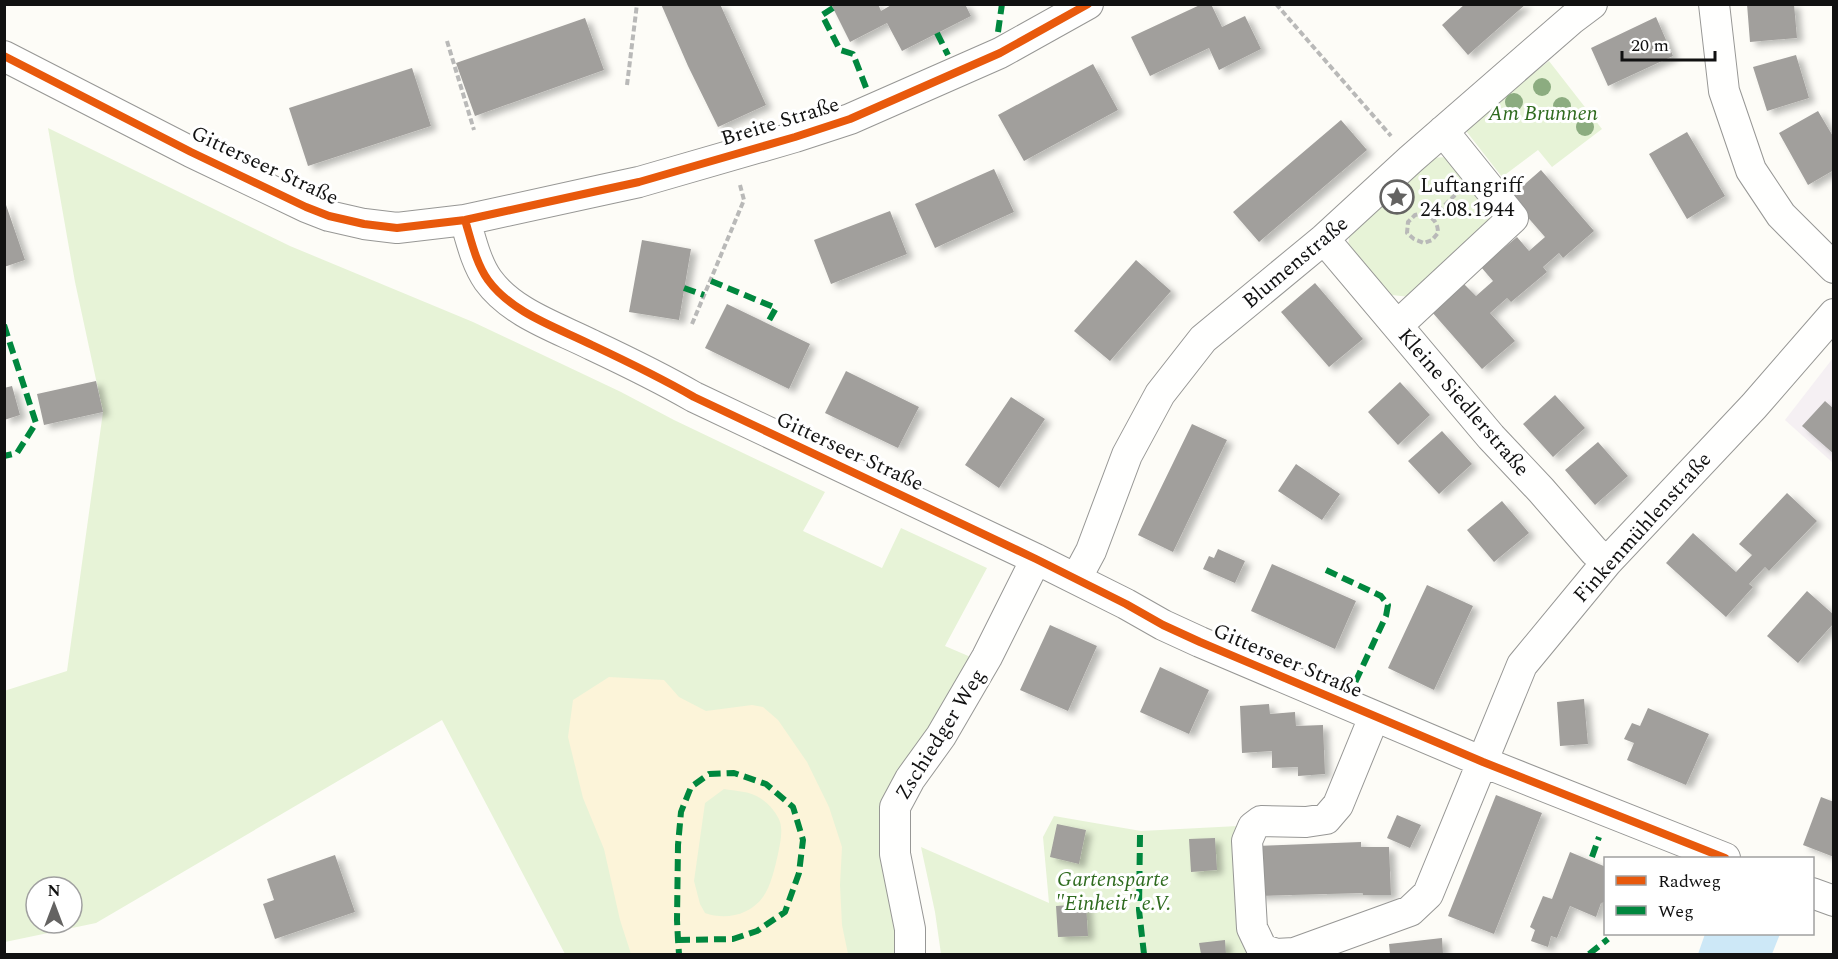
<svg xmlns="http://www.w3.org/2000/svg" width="1838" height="959" font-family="Spectral,serif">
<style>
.industrial{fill:#f5f0f3}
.green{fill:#e7f3d7;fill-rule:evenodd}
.sand{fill:#fcf4d9;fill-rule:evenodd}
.water{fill:#cde8f7}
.building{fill:#a19f9c;filter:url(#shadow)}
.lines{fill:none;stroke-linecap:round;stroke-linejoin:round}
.minor-casing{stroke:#979795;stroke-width:32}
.path{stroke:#b9b9b8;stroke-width:4;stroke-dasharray:6 3;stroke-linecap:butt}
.minor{stroke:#fffffe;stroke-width:30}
.quiet{stroke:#00873e;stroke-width:6;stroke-dasharray:12 6;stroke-linecap:butt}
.cycleway-casing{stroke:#fff;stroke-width:11}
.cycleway{stroke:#e8590c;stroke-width:8}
.tree{fill:#8cac80}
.labels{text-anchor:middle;stroke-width:6;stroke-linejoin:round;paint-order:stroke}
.park-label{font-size:21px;font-style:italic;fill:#2f6b1f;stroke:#fff}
.street-label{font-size:21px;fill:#111;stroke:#fff}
.poi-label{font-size:21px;fill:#111;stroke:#fff;text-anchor:start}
</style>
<defs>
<filter id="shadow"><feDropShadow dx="6" dy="4" stdDeviation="3" flood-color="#0004"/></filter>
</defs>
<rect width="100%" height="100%" fill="#fdfcf7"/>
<!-- industrial -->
<path class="industrial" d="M1833 358V463L1785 420Z"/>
<!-- green -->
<path class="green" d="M1549 61 1602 129 1552 167 1538 150 1502 177 1463 127Z
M48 128 290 246 473 322 621 392 674 420 825 492 803 531 882 568 901 528 987 568 945 646 973 658 955 690 903 766 904 954H565L442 720 96 923 5 942 4 691 67 671 103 412 75 282ZM36 887H72V923H36Z
M1448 157 1492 207 1491 224 1410 297 1392 295 1348 247 1350 229 1429 158Z
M1054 816 1141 831 1238 826 1248 954H941L935 912 921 847 1049 903 1043 837Z"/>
<!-- sand -->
<path class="sand" d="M609 677 664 680 679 697 706 711 752 705 763 707 778 720 807 762 829 807 842 847 840 885 842 925 848 954H631L620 920 604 849 583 798 568 737 573 700ZM724 789C735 791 750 791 760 798 768 803 777 813 780 822 783 832 780 844 778 854 775 867 771 886 763 897 749 916 725 920 705 913L700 904 694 881 705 803Z"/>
<!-- water -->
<path class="water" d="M1705 934H1780L1772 954H1698Z"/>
<!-- building -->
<path class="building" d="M661 4H720L766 105 718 127 688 66Z
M831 4H878L881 11 893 4H965L971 16 902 51 887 23 850 42Z
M1202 4H1211L1222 27 1245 16 1261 49 1219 70 1209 48 1150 76 1131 37Z
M1465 4H1526L1468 55 1442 25Z
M1747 4H1794L1797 38 1750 42Z
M1656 17 1673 56 1608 86 1591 48Z
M585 18 604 70 475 116 456 63Z
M1796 55 1809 98 1767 111 1753 67Z
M1093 64 1118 110 1024 161 998 115Z
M412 68 431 126 308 166 289 108Z
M1818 111 1834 138V170L1808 185 1779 133Z
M1341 120 1367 150 1259 242 1233 212Z
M1687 132 1725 196 1687 219 1649 154Z
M994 169 1014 212 935 248 915 204Z
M1541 170 1594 231 1563 258 1559 253 1543 267 1547 272 1511 302 1507 298 1490 313 1515 341 1482 369 1432 312 1464 284 1476 296 1493 281 1481 267 1517 237 1529 251 1545 237 1510 197Z
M5 202 25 260 4 267V203Z
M890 211 907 254 831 284 814 240Z
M642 240 691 249 679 320 629 312Z
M1136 260 1171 291 1110 361 1074 331Z
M1315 283 1363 339 1329 367 1281 312Z
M727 304 810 344 789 389 705 348Z
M846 371 919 407 898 448 825 413Z
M96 381 103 412 44 425 37 394Z
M1400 382 1430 415 1398 445 1368 412Z
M12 386 20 415 4 420V388Z
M1555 395 1585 428 1553 457 1523 424Z
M1011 397 1045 419 999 488 965 465Z
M1825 401 1834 409V454L1802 426Z
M1192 424 1227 440 1173 552 1138 535Z
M1442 431 1472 464 1439 494 1408 461Z
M1598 442 1628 476 1595 505 1565 470Z
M1296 464 1340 494 1322 520 1278 491Z
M1787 493 1817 521 1769 571 1765 567 1749 584 1753 587 1726 617 1666 563 1693 533 1736 572 1752 555 1739 544Z
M1502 501 1529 533 1494 562 1467 530Z
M1218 549 1245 561 1235 583 1203 569 1209 556 1214 558Z
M1272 564 1356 601 1335 649 1251 611Z
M1427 585 1473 606 1434 690 1388 668Z
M1807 591 1834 615V623L1798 663 1767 636Z
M1050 625 1097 646 1068 711 1020 690Z
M1160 667 1209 690 1189 734 1140 712Z
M1584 699 1588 744 1560 746 1557 702Z
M1269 704 1270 714 1295 712 1296 726 1323 725 1325 774 1298 776V767L1272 768V751L1242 753 1240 706Z
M1648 708 1709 734 1686 785 1627 760 1634 743 1624 739 1632 723 1640 726Z
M1496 795 1542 813 1494 934 1448 916Z
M1821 797 1834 802V857L1803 845Z
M1397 815 1421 825 1410 848 1387 838Z
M1057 824 1086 830 1079 864 1050 857Z
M1215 838 1217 870 1191 872 1189 839Z
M1361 842V847H1389L1391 895H1363V893L1257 896 1256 846Z
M1570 852 1606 867V902L1601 903 1596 917 1570 906 1557 938 1551 936 1548 947 1531 941 1535 930 1530 927 1543 896 1552 899Z
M335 855 355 912 275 939 263 904 274 900 267 879Z
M1086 904 1088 936 1058 937 1056 906Z
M1442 938 1443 954H1390L1389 944Z
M1225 940 1226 954H1201L1199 943Z"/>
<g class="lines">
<defs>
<path id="minor" d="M1714 4 1724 91 1751 170 1781 215 1834 268
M4 56 191 152 306 207 329 216 364 224 397 228 465 220 602 190 639 182 795 137 850 119 1000 53 1088 4
M465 220C471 240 476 263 488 280 512 313 556 327 592 345 626 361 661 378 694 397L1036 559 1126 604 1163 625 1200 642 1483 762 1725 858
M1324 239 1491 437 1541 490 1594 551 1607 562
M1398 325 1513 218 1443 131
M1076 579 1091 551 1127 455 1160 394 1203 339 1324 239 1411 159 1572 19 1592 4
M1374 717 1338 805 1326 819 1306 822 1261 821 1253 827 1247 841 1252 928 1262 949 1276 954 1294 953 1410 911 1428 894 1522 665 1607 562 1754 406 1834 314
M1812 893 1834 901
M910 954V929L895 854V807L910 779 941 736 987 657 1036 559"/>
</defs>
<!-- minor casing -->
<use href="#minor" class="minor-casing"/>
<!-- path -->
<path class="path" d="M1276 4 1391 136
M447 41 474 130
M627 85 637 4
M1424 213C1433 218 1438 222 1438 233L1432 240 1424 243 1414 239 1407 233 1408 222 1415 215Z
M1432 218 1455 195
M692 324 744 200 740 185"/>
<!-- minor -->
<use href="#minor" class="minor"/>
<!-- quiet -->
<path class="quiet" d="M833 8 822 15 840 50 853 54 867 90
M998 32 1002 4
M937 33 948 55
M711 281 776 308 767 324
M684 288 704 295
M4 325 36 423 17 453 4 456
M1326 570 1381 596 1388 605 1386 616 1353 687
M1140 835 1139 910 1144 954
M1592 857 1599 837
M678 940 733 939 757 931 785 912 799 873 803 840 793 807 766 784 734 773 709 774 691 787 681 812 678 845 677 920 678 940 679 954
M1589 954 1608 939"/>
<defs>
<path id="cycleway" d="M4 56 191 152 306 207 329 216 364 224 397 228 465 220 602 190 639 182 795 137 850 119 1000 53 1088 4
M465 220C471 240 476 263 488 280 512 313 556 327 592 345 626 361 661 378 694 397L1036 559 1126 604 1163 625 1200 642 1483 762 1725 858"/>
</defs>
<!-- cycleway casing -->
<use href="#cycleway" class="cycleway-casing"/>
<!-- cycleway -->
<use href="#cycleway" class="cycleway"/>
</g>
<!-- trees -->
<g class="tree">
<circle cx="1542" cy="87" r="9"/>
<circle cx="1514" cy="102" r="9"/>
<circle cx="1562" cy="106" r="9"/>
<circle cx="1585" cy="127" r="9"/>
</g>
<!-- icons -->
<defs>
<symbol id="sight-ring" viewBox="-11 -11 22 22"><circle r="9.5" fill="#fff" stroke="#646362" stroke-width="1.5"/><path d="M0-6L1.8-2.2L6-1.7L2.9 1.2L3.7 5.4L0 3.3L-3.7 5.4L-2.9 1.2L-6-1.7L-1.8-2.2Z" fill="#646362"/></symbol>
</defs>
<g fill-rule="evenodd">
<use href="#sight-ring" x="1378" y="178" width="38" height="38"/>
</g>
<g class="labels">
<!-- park labels -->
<g class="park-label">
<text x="1543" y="120">Am Brunnen</text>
<text x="1113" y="886">Gartensparte<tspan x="1113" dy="24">"Einheit" e.V.</tspan></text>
</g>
<!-- street labels -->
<g class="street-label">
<text transform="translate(780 121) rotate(-17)" y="7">Breite Straße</text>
<text transform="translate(265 165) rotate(25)" y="7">Gitterseer Straße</text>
<text transform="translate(1295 262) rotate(-40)" y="7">Blumenstraße</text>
<text transform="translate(1464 402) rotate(49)" y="7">Kleine Siedlerstraße</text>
<text transform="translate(850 451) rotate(25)" y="7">Gitterseer Straße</text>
<text transform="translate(1642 527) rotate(-48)" y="7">Finkenmühlenstraße</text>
<text transform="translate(1288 660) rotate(23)" y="7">Gitterseer Straße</text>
<text transform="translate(940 734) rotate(-58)" y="7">Zschiedger Weg</text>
</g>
<!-- poi labels -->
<g class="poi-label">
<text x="1420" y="192">Luftangriff<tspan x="1420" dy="24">24.08.1944</tspan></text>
</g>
</g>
<!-- border -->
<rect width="1838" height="959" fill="none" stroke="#111111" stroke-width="12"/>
<!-- legend -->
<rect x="1604" y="857" width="210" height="78" fill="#ffffff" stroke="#a0a0a0" stroke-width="1.5"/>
<rect x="1616" y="876" width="30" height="9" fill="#e8590c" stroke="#a0a0a0" stroke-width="1.5"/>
<text x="1658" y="887" font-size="18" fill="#111111">Radweg</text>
<rect x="1616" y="906" width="30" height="9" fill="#00873e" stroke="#a0a0a0" stroke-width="1.5"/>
<text x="1658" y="917" font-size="18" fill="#111111">Weg</text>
<!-- north arrow -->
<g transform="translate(54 905)"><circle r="28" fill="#ffffff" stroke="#a0a0a0" stroke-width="1.5"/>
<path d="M0-4.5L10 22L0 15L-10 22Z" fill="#646362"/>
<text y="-9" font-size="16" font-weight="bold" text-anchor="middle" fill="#111111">N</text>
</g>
<!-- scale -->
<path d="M1622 51v9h93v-9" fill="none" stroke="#111111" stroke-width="3"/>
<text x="1631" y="51" font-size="18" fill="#111111" stroke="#ffffff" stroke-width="4.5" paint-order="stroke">20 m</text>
</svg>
